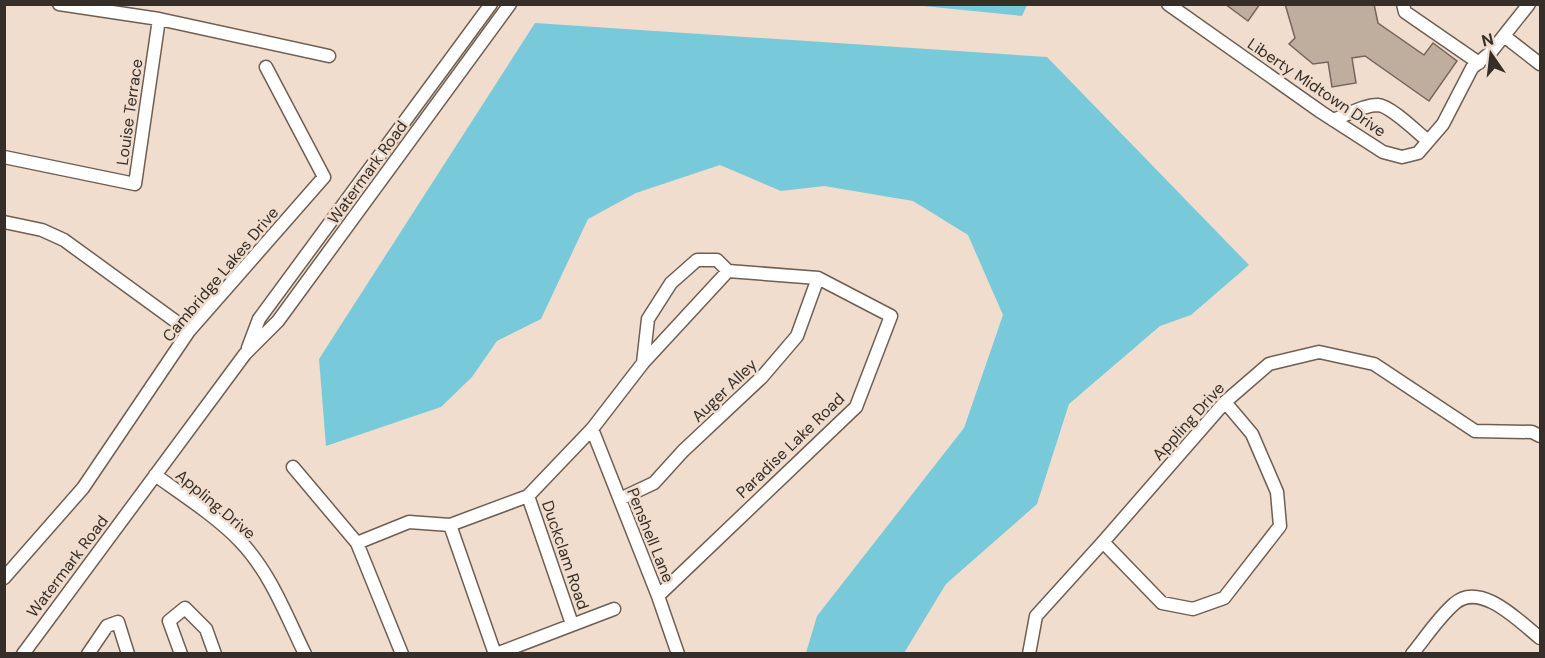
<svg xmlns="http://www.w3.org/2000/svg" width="1545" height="658" font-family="'DM Sans',sans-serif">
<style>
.water{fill:#78cadb}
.building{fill:#bfad9e;stroke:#766658;stroke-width:1.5}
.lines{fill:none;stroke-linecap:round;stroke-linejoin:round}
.minor-casing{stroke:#6f5f52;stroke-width:15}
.minor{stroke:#fff;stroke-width:12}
.labels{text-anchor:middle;stroke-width:5;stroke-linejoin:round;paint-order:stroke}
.street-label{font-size:16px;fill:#362f29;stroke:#f0ddcd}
</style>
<rect width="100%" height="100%" fill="#f0ddcd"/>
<!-- water -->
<path class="water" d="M913 5 1027 4V5L1022 16Z
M535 23 1047 57 1249 265 1191 315 1160 326 1069 404 1037 504 946 584 904 653H806L817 616 964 428 1003 315 968 235 913 201 824 186 781 191 720 165 636 193 588 219 541 319 497 341 472 377 441 407 326 446 319 359Z"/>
<!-- building -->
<path class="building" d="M1225 4H1260L1248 21Z
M1285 4H1374L1378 23 1424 55 1433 43 1457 61 1429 101 1365 56 1352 58 1356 83 1332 87 1328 62 1313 64 1289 44 1295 38Z"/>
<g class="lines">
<defs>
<path id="minor" d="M59 4 159 19 329 56
M1168 4 1321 112 1383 152 1402 157 1418 153 1443 124 1472 68 1491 52 1529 4
M1403 4 1405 12 1479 63
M1504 36 1540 64
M1333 120C1347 115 1363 105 1378 105 1391 106 1418 133 1428 141
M4 157 135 184 159 19
M4 222 42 230 64 240 189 331
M248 348 259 319 491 4
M643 363 648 319 671 283 697 260H717L728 271
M592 429 658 596 678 654
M293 467 357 543 402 654
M155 475C183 495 217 517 240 541 270 572 286 615 305 654
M528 496 572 624
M620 499 654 483 683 451 762 377 797 336 818 278
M450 525 495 654
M1103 542 1162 603 1193 609 1224 598 1280 526 1277 492 1252 434 1225 402
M357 543 409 522 450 525 528 496 592 429 643 363 728 271 818 278 891 316 856 407 658 596
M4 578 83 488 189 331 324 177 266 67
M23 654 245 354 278 321 510 4
M88 654 107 626 118 622 128 654
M181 654 169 621 185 608 206 629 215 654
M496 654 614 609
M1029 654 1036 616 1103 542 1225 402 1269 364 1319 352 1374 364 1475 431 1532 432 1540 436
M1412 654C1426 637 1438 618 1454 604 1480 580 1520 622 1540 638"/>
</defs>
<!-- minor casing -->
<use href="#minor" class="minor-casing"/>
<!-- minor -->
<use href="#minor" class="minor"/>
</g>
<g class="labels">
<!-- street labels -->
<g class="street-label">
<text transform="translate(1317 87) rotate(34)" y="6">Liberty Midtown Drive</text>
<text transform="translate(129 112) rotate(-82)" y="6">Louise Terrace</text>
<text transform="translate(367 172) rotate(-54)" y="6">Watermark Road</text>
<text transform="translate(220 274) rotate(-50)" y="6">Cambridge Lakes Drive</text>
<text transform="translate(724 390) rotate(-44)" y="6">Auger Alley</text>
<text transform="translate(1188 421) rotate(-48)" y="6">Appling Drive</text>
<text transform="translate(790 445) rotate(-44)" y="6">Paradise Lake Road</text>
<text transform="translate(216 504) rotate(40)" y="6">Appling Drive</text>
<text transform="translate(651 535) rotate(68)" y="6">Penshell Lane</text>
<text transform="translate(566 555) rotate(71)" y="6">Duckclam Road</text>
<text transform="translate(67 566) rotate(-53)" y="6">Watermark Road</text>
</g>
</g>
<!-- border -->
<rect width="1545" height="658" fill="none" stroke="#362f29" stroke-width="12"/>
<!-- north arrow -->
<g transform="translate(1491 54) rotate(346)" stroke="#f0ddcd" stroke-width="4.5" paint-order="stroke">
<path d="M0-4.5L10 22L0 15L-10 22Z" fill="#362f29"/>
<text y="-9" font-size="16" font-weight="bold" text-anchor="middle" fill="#362f29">N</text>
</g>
</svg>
